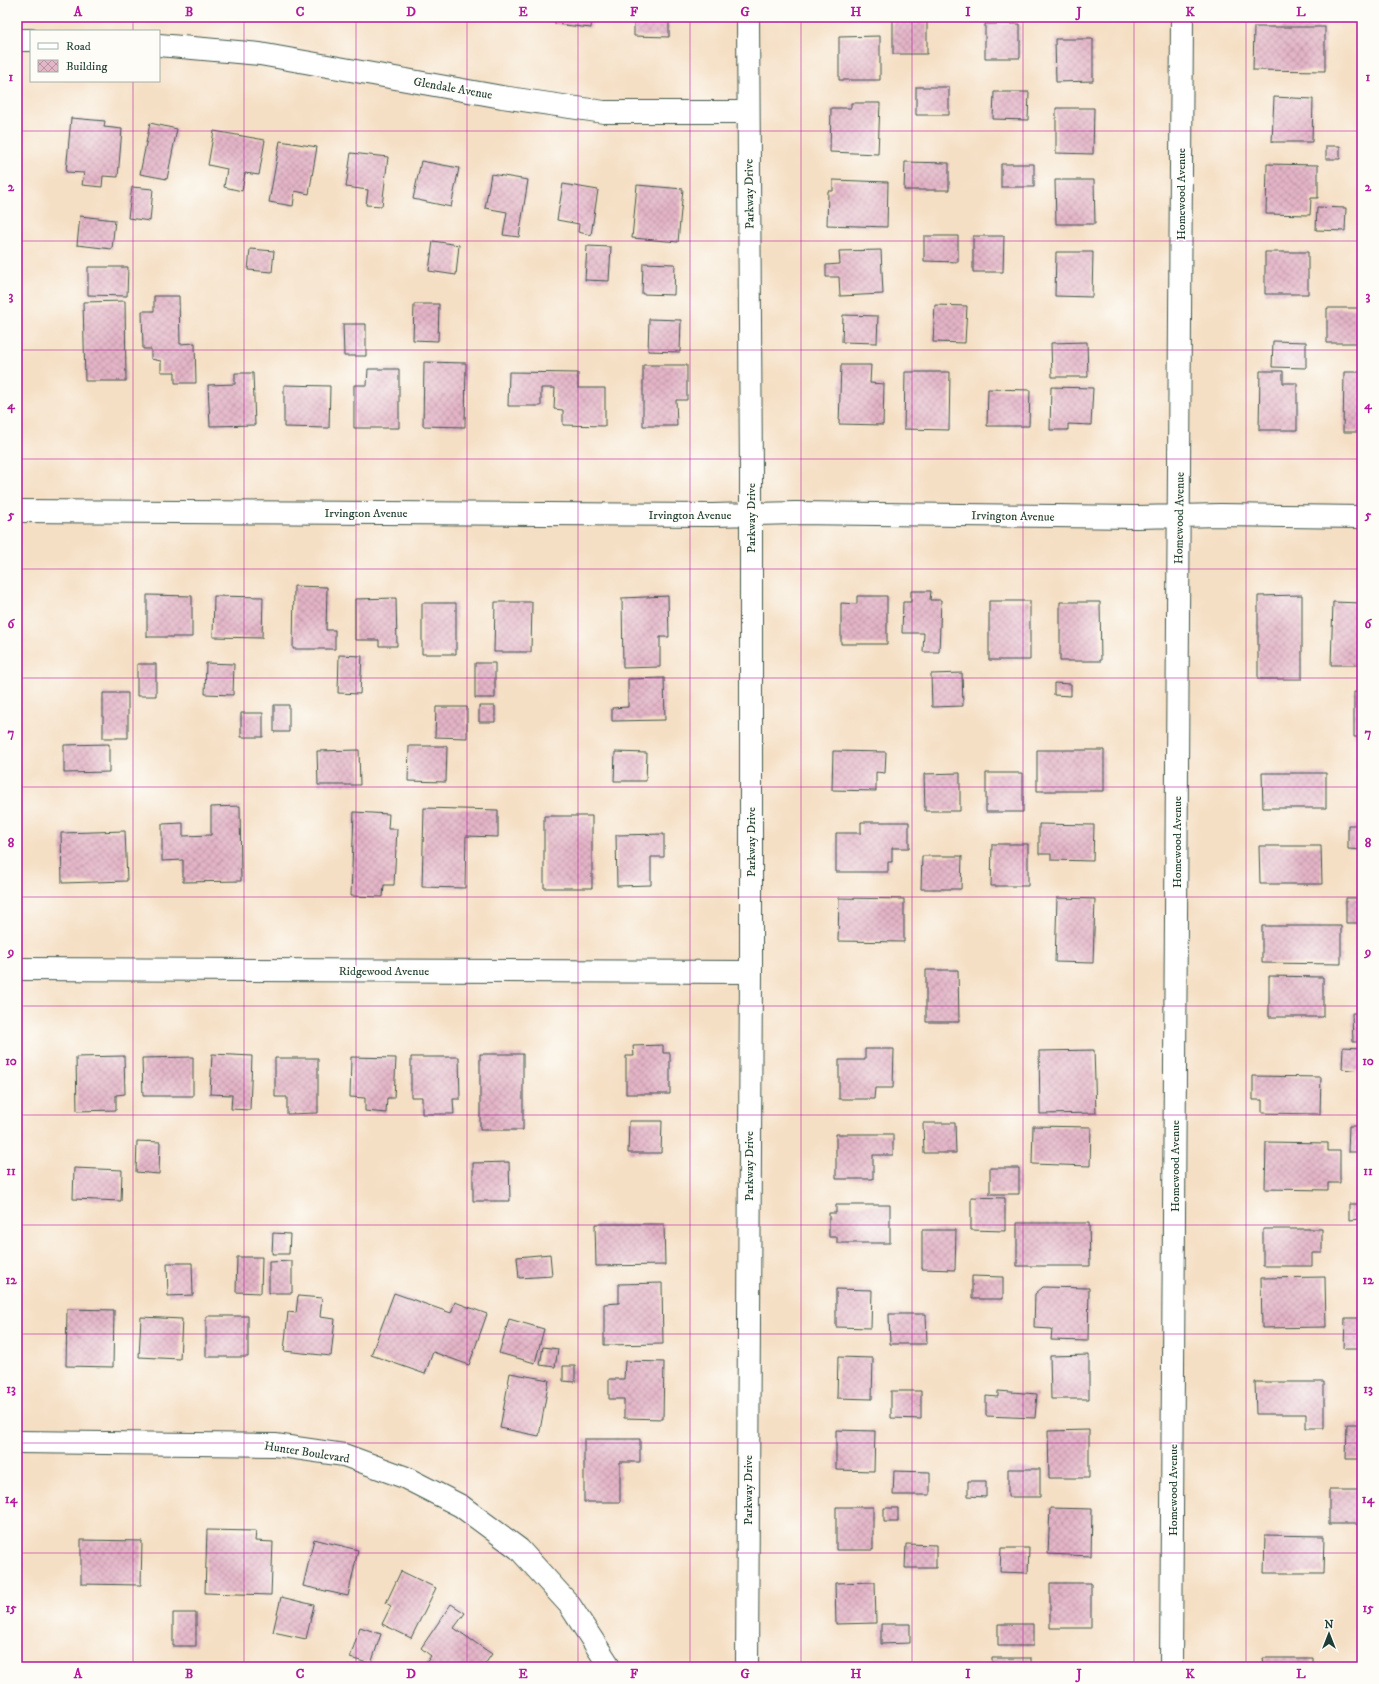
<svg xmlns="http://www.w3.org/2000/svg" width="1379" height="1684" font-family="'IM FELL DW Pica',serif">
<style>
.building{fill:url(#building-cross-hatch)}
.lines{fill:none;stroke-linecap:round;stroke-linejoin:round}
.minor-casing{stroke:#3f554a;stroke-width:24}
.minor{stroke:#fff;stroke-width:22}
.grid{fill:none;stroke:#b5179e;stroke-width:1;stroke-opacity:0.55}
.labels{text-anchor:middle;stroke-width:3.5;stroke-linejoin:round;paint-order:stroke}
.street-label{font-size:12px;fill:#1f3d34;stroke:#fdfcf7}
.neatline{fill:none;stroke:#b5179e;stroke-width:1.5}
.grid-label{font-size:13px;text-anchor:middle;font-weight:bold;fill:#b5179e}
</style>
<defs>
<pattern id="building-cross-hatch" width="8" height="8" patternUnits="userSpaceOnUse"><rect width="8" height="8" fill="#e4b4c7"/><path d="M0 0l8 8M0 8l8-8" fill="none" stroke="#b894a2"/></pattern>
</defs>
<rect width="100%" height="100%" fill="#fdfcf7"/>
<filter id="ink" filterUnits="userSpaceOnUse"><feTurbulence type="fractalNoise" baseFrequency=".025" numOctaves="2"/><feDisplacementMap in="SourceGraphic" scale="8" xChannelSelector="R" yChannelSelector="G"/><feConvolveMatrix kernelMatrix="1 2 1 2 8 2 1 2 1" color-interpolation-filters="sRGB"/></filter>
<filter id="wash" filterUnits="userSpaceOnUse"><feTurbulence type="fractalNoise" baseFrequency=".012" numOctaves="4" result="noise"/><feDisplacementMap in="SourceGraphic" scale="16" xChannelSelector="R" yChannelSelector="G"/><feGaussianBlur stdDeviation="0.9" result="paint"/><feColorMatrix in="noise" values="0 0 0 0 0 0 0 0 0 0 0 0 0 0 0 0 0 1.4 0 .05"/><feComposite in="paint" operator="in"/></filter>
<g filter="url(#wash)">
<rect width="100%" height="100%" fill="#f5dfc4"/>
<g id="blocks">
<!-- building -->
<path class="building" d="M555 17H592L591 28 555 24Z
M634 17H669V37L634 36Z
M893 18H927V54H893Z
M985 24H1020V58H985Z
M1254 27H1325V71L1253 70Z
M880 36V80H839V37Z
M1055 39H1093V81L1056 82Z
M916 87H949V115H916Z
M994 92H1029L1028 120 993 119Z
M1274 97 1313 99 1312 142H1272Z
M851 103H880L878 154 830 152 831 108H851Z
M1056 108H1094L1093 154 1056 153Z
M71 118 105 121 104 127 122 129 118 177 103 176 102 187 82 185 84 173 66 172Z
M150 123 177 129 167 179 140 174Z
M214 131 265 140 259 175 245 173 242 191 224 187 227 169 208 165Z
M280 141 317 147 309 194 295 191 293 206 269 202Z
M1326 146H1340V159H1326Z
M351 153 388 157 382 206 366 205 368 190 346 187Z
M421 161 459 168 451 207 413 199Z
M905 162 949 163V190H904Z
M1001 164H1034V187H1001Z
M1267 164 1318 165V198H1311L1310 215 1266 214Z
M491 174 528 180 519 237 503 235 507 212 485 208Z
M833 180 888 182 887 227 827 225 828 191H833Z
M1055 180H1094L1095 224H1056Z
M563 184 598 190 591 235 578 232 579 224 557 220Z
M637 185 683 189 678 242 632 238Z
M132 187 153 189 150 221 128 218Z
M1317 207 1346 208 1345 231 1316 230Z
M80 216 115 220 112 249 77 245Z
M924 236H958V262L924 261Z
M973 236H1004L1003 272H973Z
M433 241 459 245 456 275 429 271Z
M587 246 611 247 609 281 585 280Z
M250 249 274 251 272 272 248 270Z
M881 250 883 294 840 296 839 277H826V265L840 264 839 251Z
M1056 252H1093L1092 297 1055 296Z
M1265 252H1308V294H1265Z
M643 263 675 264 674 295 642 294Z
M88 267H128L127 296 88 295Z
M154 296H179L180 344 195 343 196 383H175V372H161V361L151 359V349H143L142 311H154Z
M125 301 126 381H85L83 302Z
M414 304H439L438 341 413 340Z
M935 305 967 306 965 343 933 342Z
M1327 308H1362V343H1327Z
M843 315 878 316 877 343 842 342Z
M649 319 681 320 680 352 648 351Z
M343 324H366V356H344Z
M1273 341 1306 342V368L1272 367Z
M1087 342 1088 377H1052L1051 343Z
M424 362 466 363 465 427 423 426Z
M643 365H687V400H676L677 426H643Z
M841 365H871L870 383 884 384 883 425 839 424Z
M368 369H399V428H354V385H367Z
M1260 371H1283V383H1297V430H1259Z
M509 372 578 373V388H605V426L563 425V410L554 409 555 388H541V406H508Z
M905 372H950L949 430 904 429Z
M1344 372H1362V432H1343Z
M235 373H253L255 425 210 426 208 385 235 384Z
M284 385 330 386 329 428 284 427Z
M1051 387 1093 388 1091 425 1068 424V430H1050Z
M988 389 1030 390 1029 426H987Z
M294 586 327 587 326 630H335V649H293Z
M911 591H931L930 600H941L939 652H923L924 633H902L903 602H911Z
M147 595 192 596V637H147Z
M1302 595V679H1258V596Z
M214 596 263 597 262 638 213 637Z
M668 596 669 637H660V667L623 668 622 598Z
M857 596H887V644H841V603L857 604Z
M396 598 397 646H379V640H355V599Z
M989 601H1030V660H989Z
M495 602H532L531 652H494Z
M1060 602H1100L1101 661H1060Z
M1333 602 1362 603V665H1331Z
M422 603H456V654H422Z
M339 655 362 656 360 694 338 693Z
M206 663 234 664 233 695 205 694Z
M475 663H495V698H475Z
M137 664H156V696H137Z
M962 673 963 706 932 707 931 674Z
M664 678 665 720 612 721V708L628 707V679Z
M1054 683 1071 684V696L1054 695Z
M1354 692H1362V737H1354Z
M103 693H128V738H103Z
M274 705H289V732H274Z
M479 706H495V722H479Z
M436 707H467V738L435 737Z
M241 713H263V737H241Z
M109 744V772L64 773V745Z
M409 746H447L446 782 408 781Z
M359 750 360 785H318L317 751Z
M1037 750H1104V791H1037Z
M833 751 886 752 885 773 876 772V791L832 790Z
M615 752 647 753 646 781H614Z
M960 773V811H925L924 774Z
M986 773H1023V812H986Z
M1262 773H1326V808H1263Z
M240 806 241 881 183 882V860L162 861V824L183 823V836L211 835V807Z
M424 808 498 810V837L466 836 465 888 422 887Z
M354 812 389 814 388 829H397L394 885H384L383 897 351 896Z
M544 816H592V888H544Z
M861 822H909V848H892V862H888V872H836V833H861Z
M1039 824 1094 825 1093 861 1051 860V854H1039Z
M1348 825H1362V850L1348 849Z
M125 831 127 881 62 883 61 833Z
M664 834V857H651V885L617 886 616 835Z
M992 844H1028V886H991Z
M1259 846H1321L1322 884H1260Z
M922 856H962L961 889H921Z
M839 898 904 899V942L838 941Z
M1057 898 1095 899 1093 963 1055 962Z
M1346 898H1362V923H1346Z
M1262 926H1341V964L1262 963Z
M926 970H958L959 1022H926Z
M1269 976 1323 977V1017H1269Z
M1352 1013H1362V1042H1353Z
M663 1045V1053H670V1094H626V1056H634L633 1046Z
M1343 1047 1362 1048V1071L1342 1069Z
M865 1049H894L893 1088H875L874 1099H839V1060H865Z
M1094 1050 1096 1113 1040 1114 1039 1051Z
M212 1054 252 1056 250 1110 231 1109 232 1095 210 1094Z
M480 1054H523V1130H480Z
M124 1056 125 1094 116 1095V1110L77 1111 76 1057Z
M193 1057V1096H143L142 1058Z
M351 1057 396 1058 394 1098H387L386 1113 365 1111V1098L350 1097Z
M411 1057H459L460 1099H453L454 1114H422V1097H411Z
M275 1058H318V1113L287 1114V1097H275Z
M1253 1076 1321 1077 1320 1114 1262 1113V1100H1253Z
M629 1121H662L661 1153H628Z
M923 1123H955L956 1153H924Z
M1033 1126 1091 1127 1090 1166 1032 1164Z
M1349 1126H1362V1152H1348Z
M836 1134H893V1155H873V1179H836Z
M137 1141 160 1142 159 1174 136 1172Z
M1266 1142 1328 1143V1151H1340V1183H1328V1190L1265 1189Z
M509 1162 510 1201H473V1163Z
M74 1168 122 1170 121 1201 73 1199Z
M990 1168H1019V1194H990Z
M971 1197 1005 1198V1231L971 1230Z
M1349 1204H1362V1219L1349 1220Z
M836 1205H890V1243H837V1237H829V1213H836Z
M1017 1223H1089L1090 1266H1017Z
M595 1224H664L665 1265 596 1266Z
M1263 1229H1322V1253H1312V1266H1263Z
M922 1230H956L955 1270 922 1269Z
M273 1233 290 1234 289 1254H272Z
M550 1254 552 1276 519 1278 517 1257Z
M237 1257H262L261 1293 236 1292Z
M292 1261V1293H269V1262Z
M167 1263H192L193 1295 168 1296Z
M972 1276 1003 1277V1299H972Z
M1325 1277 1326 1327 1262 1328 1261 1278Z
M662 1283 663 1344 604 1345V1304L619 1303V1284Z
M1043 1287 1089 1288 1088 1341 1051 1340 1052 1329 1034 1328 1035 1294Z
M836 1289 872 1290 871 1328 836 1327Z
M394 1293 451 1313 455 1302 487 1314 469 1365 433 1352 425 1374 371 1355Z
M298 1296 322 1298 320 1317 335 1319 331 1356 284 1351 288 1312 296 1313Z
M67 1309 114 1310 113 1367 66 1366Z
M889 1314H926L927 1344H890Z
M206 1316H248V1357H206Z
M141 1317 182 1319 180 1359 139 1357Z
M1345 1318H1362V1349H1344Z
M509 1319 544 1329 535 1363 499 1353Z
M543 1347 558 1349 555 1367 540 1365Z
M1089 1355V1399H1051L1050 1356Z
M838 1357 873 1358 872 1399 837 1398Z
M625 1361 664 1362 663 1419 624 1418V1399H609V1379H624Z
M563 1366H575V1382L563 1381Z
M510 1373 549 1380 539 1436 500 1428Z
M1255 1382H1324V1428H1306V1414H1256Z
M891 1391H921V1419L891 1418Z
M998 1391 1037 1394 1035 1418 986 1416V1396L998 1397Z
M1347 1424H1362V1459H1346Z
M836 1430 875 1431 874 1471 836 1470Z
M1089 1430V1478H1049L1048 1431Z
M584 1439H640V1462H620V1502H584Z
M1008 1469H1040V1497H1008Z
M894 1471 930 1472V1495H893Z
M968 1481H986V1497L968 1496Z
M1329 1490H1362V1524H1329Z
M836 1507H873V1550H836Z
M884 1508H898V1522H884Z
M1050 1508 1092 1509 1091 1556 1048 1554Z
M207 1530 256 1531 255 1541 273 1542 271 1595 205 1593Z
M1265 1535 1324 1536 1323 1573H1264Z
M314 1539 358 1550 348 1596 303 1586Z
M81 1540 142 1541 141 1585 81 1584Z
M906 1544 936 1545V1568H905Z
M1001 1548H1029L1028 1573 1000 1572Z
M401 1571 436 1588 411 1638 382 1624 391 1606 386 1603Z
M875 1582 876 1623 836 1624 835 1583Z
M1050 1583H1091V1628H1050Z
M281 1597 314 1605 306 1639 273 1632Z
M451 1604 465 1613 454 1628 492 1654 483 1667H423L431 1656 421 1648Z
M173 1613H196V1646H173Z
M881 1624H910V1643L881 1644Z
M998 1624H1033V1646H998Z
M360 1627 381 1634 371 1664 350 1658Z
M992 1658H1031V1667H992Z
M1263 1658H1312V1667H1264Z"/>
</g>
</g>
<g filter="url(#ink)">
<use href="#blocks" fill-opacity="0" stroke="#3f554a" stroke-width="1"/>
<g class="lines">
<defs>
<path id="minor" d="M17 40H31
M159 45 260 54 502 97 604 112H748
M17 511 712 515 795 513 1137 517 1220 515 1362 517
M17 969 751 972
M17 1442 275 1445 344 1455 404 1477 461 1506 519 1549 569 1604 610 1667
M747 1667 751 972V475L748 17
M1171 1667 1182 17"/>
</defs>
<!-- minor casing -->
<use href="#minor" class="minor-casing"/>
<!-- minor -->
<use href="#minor" class="minor"/>
</g>
</g>
<!-- grid -->
<path class="grid" d="M133 17V31M244 17V1667M356 17V1667M467 17V1667M578 17V1667M690 17V1667M801 17V1667M912 17V1667M1023 17V1667M1134 17V1667M1246 17V1667M133 81V1667M17 131H1362M17 241H1362M17 350H1362M17 459H1362M17 569H1362M17 678H1362M17 787H1362M17 897H1362M17 1006H1362M17 1115H1362M17 1225H1362M17 1334H1362M17 1443H1362M17 1553H1362"/>
<g class="labels">
<!-- street labels -->
<g class="street-label">
<text transform="translate(453 88) rotate(10)" y="4">Glendale Avenue</text>
<text transform="translate(749 194) rotate(-91)" y="4">Parkway Drive</text>
<text transform="translate(1181 194) rotate(-90)" y="4">Homewood Avenue</text>
<text x="366" y="517">Irvington Avenue</text>
<text x="690" y="519">Irvington Avenue</text>
<text transform="translate(1013 516) rotate(1)" y="4">Irvington Avenue</text>
<text transform="translate(751 518) rotate(-90)" y="4">Parkway Drive</text>
<text transform="translate(1179 518) rotate(-89)" y="4">Homewood Avenue</text>
<text transform="translate(751 842) rotate(-90)" y="4">Parkway Drive</text>
<text transform="translate(1177 842) rotate(-90)" y="4">Homewood Avenue</text>
<text x="384" y="975">Ridgewood Avenue</text>
<text transform="translate(749 1166) rotate(-90)" y="4">Parkway Drive</text>
<text transform="translate(1175 1166) rotate(-90)" y="4">Homewood Avenue</text>
<text transform="translate(307 1452) rotate(9)" y="4">Hunter Boulevard</text>
<text transform="translate(748 1490) rotate(-90)" y="4">Parkway Drive</text>
<text transform="translate(1173 1490) rotate(-90)" y="4">Homewood Avenue</text>
</g>
</g>
<!-- margin -->
<rect width="1379" height="1684" fill="none" stroke="#fdfcf7" stroke-width="44"/>
<!-- legend -->
<rect x="30" y="30" width="130" height="52" fill="#fdfcf7" stroke="#a4b0a9"/>
<rect x="38" y="43" width="20" height="6" fill="#ffffff" stroke="#a4b0a9"/>
<text x="66" y="50" font-size="12" fill="#1f3d34">Road</text>
<rect x="38" y="60" width="20" height="12" fill="url(#building-cross-hatch)" stroke="#a4b0a9"/>
<text x="66" y="70" font-size="12" fill="#1f3d34">Building</text>
<!-- north arrow -->
<g transform="translate(1329 1634)" stroke="#fdfcf7" stroke-width="3" paint-order="stroke">
<path d="M0-3L7 15L0 10L-7 15Z" fill="#1f3d34"/>
<text y="-6" font-size="11" font-weight="bold" text-anchor="middle" fill="#1f3d34">N</text>
</g>
<rect x="22" y="22" width="1335" height="1640" class="neatline"/>
<g class="grid-label">
<text x="78" y="16">A</text>
<text x="189" y="16">B</text>
<text x="300" y="16">C</text>
<text x="411" y="16">D</text>
<text x="523" y="16">E</text>
<text x="634" y="16">F</text>
<text x="745" y="16">G</text>
<text x="856" y="16">H</text>
<text x="968" y="16">I</text>
<text x="1079" y="16">J</text>
<text x="1190" y="16">K</text>
<text x="1301" y="16">L</text>
<text x="11" y="81">1</text>
<text x="1368" y="81">1</text>
<text x="11" y="191">2</text>
<text x="1368" y="191">2</text>
<text x="11" y="300">3</text>
<text x="1368" y="300">3</text>
<text x="11" y="409">4</text>
<text x="1368" y="409">4</text>
<text x="11" y="519">5</text>
<text x="1368" y="519">5</text>
<text x="11" y="628">6</text>
<text x="1368" y="628">6</text>
<text x="11" y="737">7</text>
<text x="1368" y="737">7</text>
<text x="11" y="847">8</text>
<text x="1368" y="847">8</text>
<text x="11" y="956">9</text>
<text x="1368" y="956">9</text>
<text x="11" y="1065">10</text>
<text x="1368" y="1065">10</text>
<text x="11" y="1175">11</text>
<text x="1368" y="1175">11</text>
<text x="11" y="1284">12</text>
<text x="1368" y="1284">12</text>
<text x="11" y="1393">13</text>
<text x="1368" y="1393">13</text>
<text x="11" y="1503">14</text>
<text x="1368" y="1503">14</text>
<text x="11" y="1612">15</text>
<text x="1368" y="1612">15</text>
<text x="78" y="1678">A</text>
<text x="189" y="1678">B</text>
<text x="300" y="1678">C</text>
<text x="411" y="1678">D</text>
<text x="523" y="1678">E</text>
<text x="634" y="1678">F</text>
<text x="745" y="1678">G</text>
<text x="856" y="1678">H</text>
<text x="968" y="1678">I</text>
<text x="1079" y="1678">J</text>
<text x="1190" y="1678">K</text>
<text x="1301" y="1678">L</text>
</g>
</svg>
